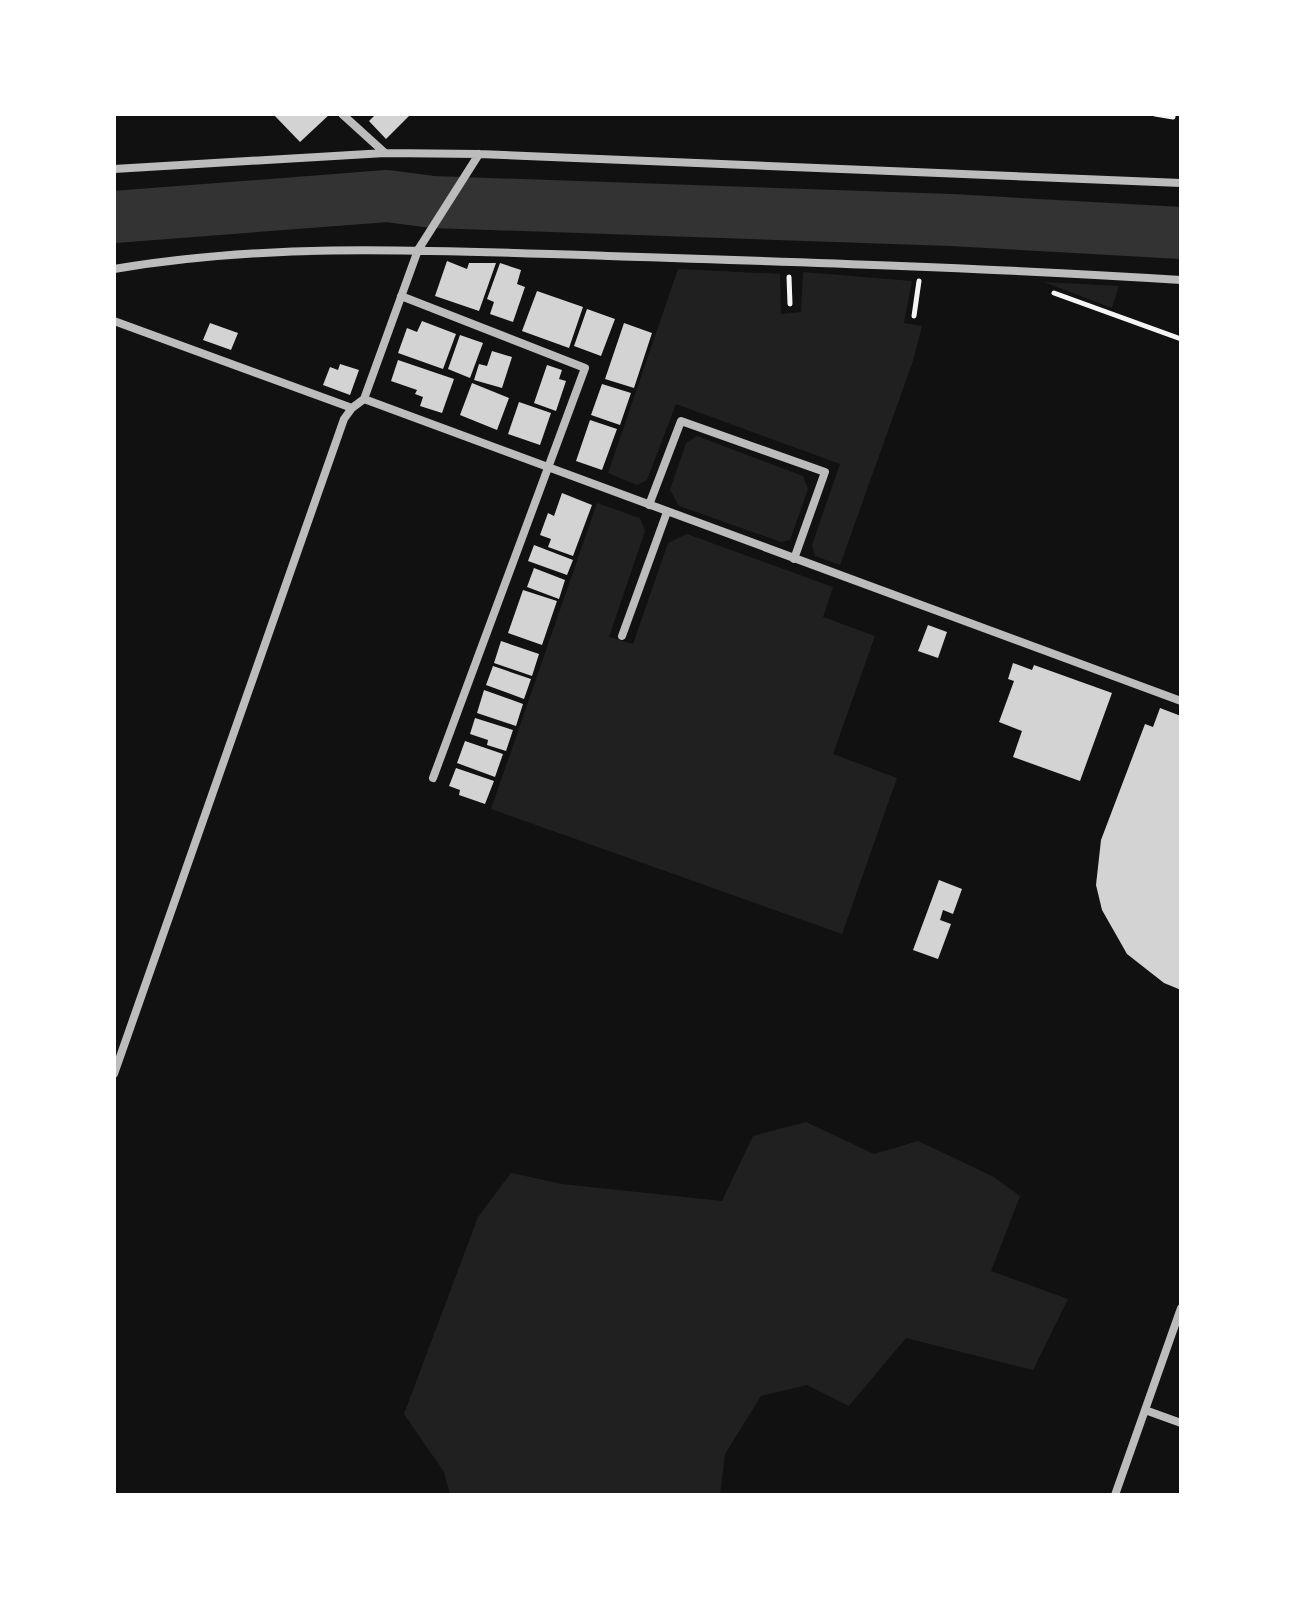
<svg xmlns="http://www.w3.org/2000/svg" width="1295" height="1609" font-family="Montserrat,sans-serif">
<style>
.green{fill:#202020}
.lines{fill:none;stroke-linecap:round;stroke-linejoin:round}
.river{stroke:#333;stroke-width:52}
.building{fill:#d3d3d3}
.path{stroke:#f5f5f5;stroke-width:5}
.minor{stroke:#bcbcbc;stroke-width:8}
</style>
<rect width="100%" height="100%" fill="#111"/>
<!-- green -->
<path class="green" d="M678 269 780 274 781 314 801 312 803 272 912 281 904 323 922 326 913 361 840 565 815 556 812 545 840 464 676 404 647 480 637 485 608 473Z
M1044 282 1119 286 1112 308Z
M697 436 803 476 808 489 790 540 781 542 679 506 670 490 686 443Z
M597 503 640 518 645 531 609 637 633 644 668 543 687 534 833 587 823 617 875 636 833 754 897 778 842 934 491 809Z
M806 1122 874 1154 918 1141 992 1176 1020 1196 991 1271 1068 1299 1033 1370 906 1338 849 1406 807 1385 761 1396 725 1454 720 1495H450L444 1472 404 1414 478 1217 511 1173 562 1184 722 1201 753 1136Z"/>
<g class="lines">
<!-- river -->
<path class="river" d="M114 217 387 196 433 202 951 220 1181 233"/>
</g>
<!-- building -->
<path class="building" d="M273 114H330L300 142Z
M376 114H411L386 139 369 121Z
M447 261 467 269 469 263H496L479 311 435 296Z
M500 263 521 270 517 284 525 287 513 322 490 314 494 302 487 299Z
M537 291 583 307 569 348 522 331Z
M587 309 615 319 601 356 574 346Z
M422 321 456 334 443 369 398 353 407 328 417 332Z
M210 323 238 333 231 350 203 340Z
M624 323 652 333 634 388 605 379Z
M460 335 483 343 470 378 448 369Z
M492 351 512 357 502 388 474 380 479 364 487 366Z
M398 360 454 379 442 413 420 406 423 397 415 394 417 390 391 381Z
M340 364 359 370 350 395 323 385 330 367 338 370Z
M547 365 562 370 559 379 566 381 556 411 534 403Z
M472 383 509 398 497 430 460 415Z
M602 384 631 393 620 425 591 415Z
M519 402 551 413 540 445 508 434Z
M590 420 617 429 602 470 576 461Z
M562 493 592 505 573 556 548 547 551 539 540 535 548 513 554 516Z
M534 545 573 560 567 575 528 561Z
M534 568 565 580 559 599 527 587Z
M523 590 557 601 542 645 508 633Z
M928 625 947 632 938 658 918 651Z
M501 641 539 654 532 676 494 663Z
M1013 663 1032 670 1034 665 1112 693 1080 781 1013 757 1022 731 999 722 1014 681 1008 679Z
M493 666 531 679 524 699 486 685Z
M484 690 523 704 516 726 477 713Z
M1160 708 1181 716V990L1164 983 1127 954 1102 910 1096 885 1101 840 1145 724 1153 727Z
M475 718 513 730 506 751 487 745 488 740 470 734Z
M465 741 503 754 495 777 457 763Z
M456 768 494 781 485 804 459 795 460 790 449 786Z
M939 880 962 889 953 914 943 910 940 920 951 924 938 959 913 950Z"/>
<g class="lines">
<!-- path -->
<path class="path" d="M1155 114 1173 117V114
M789 277 790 304
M1054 293 1181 339
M914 316 919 281"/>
<!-- minor -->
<path class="minor" d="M342 114 385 153
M114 169 385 153 479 154 1181 183
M114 269C278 241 443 251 608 256 799 262 990 268 1181 280
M401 296 585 368 433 778
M114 321 352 408
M364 399 1181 701
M649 505 681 421 825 472 794 559
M622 636 667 512
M114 1074 344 419 352 408 364 399 418 250 479 154
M1145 1410 1181 1423
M1115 1495 1181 1308"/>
</g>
<!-- border -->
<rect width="1295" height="1609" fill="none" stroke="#ffffff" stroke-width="232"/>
</svg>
